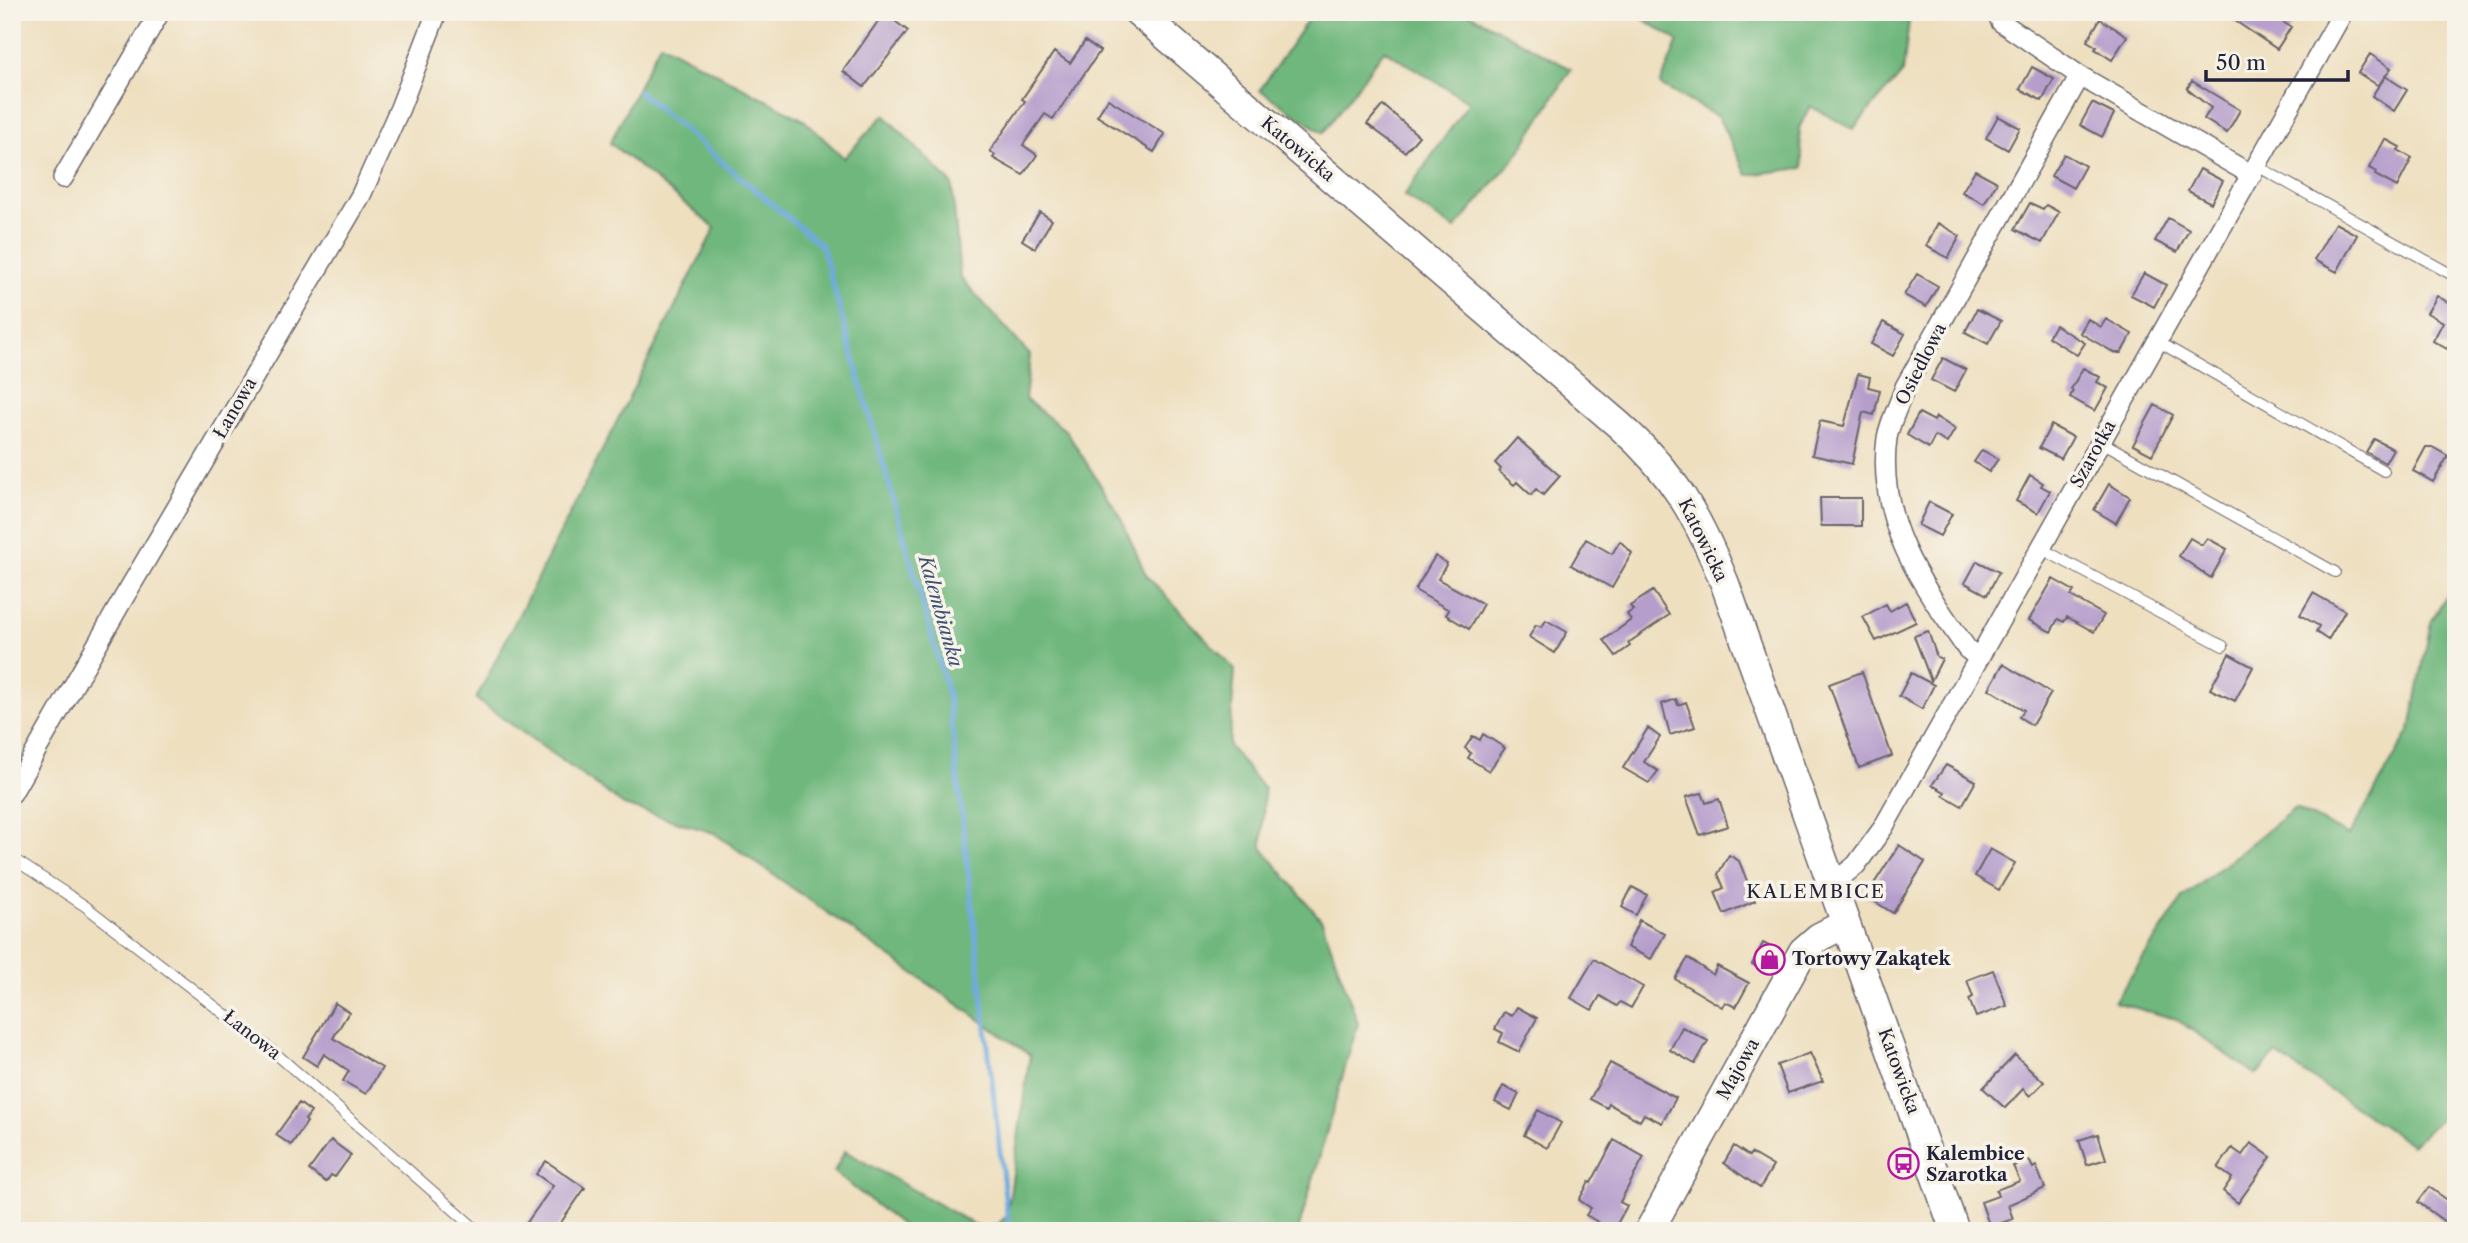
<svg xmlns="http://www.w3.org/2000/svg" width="2468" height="1243" font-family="'Libre Caslon Text',serif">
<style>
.forest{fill:#70b77d;stroke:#496c5c;stroke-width:2}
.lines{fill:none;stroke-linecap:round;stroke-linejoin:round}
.stream{stroke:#70aae0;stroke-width:5}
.building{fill:#b59dcc}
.lane-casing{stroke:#696469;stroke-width:12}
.street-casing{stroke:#696469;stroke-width:22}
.secondary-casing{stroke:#696469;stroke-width:31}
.lane{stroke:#fff;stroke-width:10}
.street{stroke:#fff;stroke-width:19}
.secondary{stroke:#fff;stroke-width:28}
.labels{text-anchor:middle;stroke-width:7;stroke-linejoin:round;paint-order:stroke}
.street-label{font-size:18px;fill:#22223b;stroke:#f7f3e8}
.poi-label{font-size:18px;font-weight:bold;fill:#22223b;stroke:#f7f3e8;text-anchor:start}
.water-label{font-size:19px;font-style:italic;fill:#3d5275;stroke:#f7f3e8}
.neighbourhood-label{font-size:19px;letter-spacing:2px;fill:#22223b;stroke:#f7f3e8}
</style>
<rect width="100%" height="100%" fill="#f7f3e8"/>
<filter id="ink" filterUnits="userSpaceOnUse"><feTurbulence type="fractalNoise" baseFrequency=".0143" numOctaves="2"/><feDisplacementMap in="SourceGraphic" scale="14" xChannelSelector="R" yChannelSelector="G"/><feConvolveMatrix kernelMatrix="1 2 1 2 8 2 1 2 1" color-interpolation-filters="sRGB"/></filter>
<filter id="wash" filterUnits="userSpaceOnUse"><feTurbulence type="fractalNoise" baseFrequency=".00686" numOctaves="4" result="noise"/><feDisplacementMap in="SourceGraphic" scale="28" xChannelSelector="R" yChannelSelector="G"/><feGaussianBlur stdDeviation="1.57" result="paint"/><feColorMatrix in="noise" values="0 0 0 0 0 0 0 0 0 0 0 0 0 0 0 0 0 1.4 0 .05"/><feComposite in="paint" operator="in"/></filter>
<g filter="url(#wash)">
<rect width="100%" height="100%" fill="#eedfbf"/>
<!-- forest -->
<path class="forest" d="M1313 12H1466L1571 69 1518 154 1455 229 1404 196 1469 102 1384 50 1323 133 1260 90Z
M1632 12H1910L1903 72 1853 129 1810 106 1799 128 1803 168 1747 175 1718 117 1660 85 1678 41Z
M660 43 804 120 844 158 884 115 952 184 960 277 1030 355 1025 399 1066 431 1119 514 1146 575 1235 670 1229 746 1264 789 1262 848 1322 921 1358 1023 1298 1231H990L1007 1216 1030 1055 714 833 624 805 476 699 715 228 610 143Z
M2448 594 2456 601V1104L2412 1145 2276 1054 2256 1075 2176 1019 2114 1002 2183 898 2295 808 2349 836 2410 730 2431 622Z
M845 1151 985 1231H909L834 1172Z"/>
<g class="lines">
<!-- stream -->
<path class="stream" d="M639 92 822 246 948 694 1009 1231"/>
</g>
<g id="blocks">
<!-- building -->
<path class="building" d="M2222 12H2287L2281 21 2291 27 2277 49Z
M884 13 908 31 864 87 843 71Z
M2100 19 2127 36 2112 60 2095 49 2097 47 2087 41Z
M1085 41 1100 51 1053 119 1045 114 1023 145 1037 155 1023 175 993 158 995 155 990 151 1025 101 1022 99 1054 52 1070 63Z
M2370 54 2391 68 2379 86 2358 73Z
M2032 67 2054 79 2042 101 2020 89Z
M2385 76 2407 90 2394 111 2372 96Z
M2192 81 2240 110 2227 133 2204 119 2211 108 2187 89Z
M1108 99 1165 134 1154 152 1097 116Z
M2092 103 2114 114 2102 137 2080 125Z
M1383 105 1419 136 1405 152 1367 124Z
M1998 116 2020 128 2008 150 1986 138Z
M2385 139 2400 147 2398 150 2412 158 2397 187 2375 175 2377 172 2369 168Z
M2064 154 2085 166 2073 188 2051 176Z
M2200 169 2223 181 2211 203 2188 191Z
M1975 170 1997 182 1984 204 1962 192Z
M2030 203 2043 209 2046 205 2059 212 2042 243 2015 229Z
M1040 212 1052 220 1035 248 1022 240Z
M2168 218 2189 230 2177 252 2155 241Z
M1938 223 1960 236 1948 258 1926 246Z
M2335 223 2357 235 2337 272 2314 260Z
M2144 273 2166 285 2154 307 2131 295Z
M1917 274 1938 286 1926 307 1904 295Z
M2437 296 2453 305 2456 298V334L2447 349 2433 341 2443 322 2427 313Z
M1977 309 2001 321 1988 344 1965 332Z
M2088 319 2101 327 2106 319 2132 334 2121 353H2115L2080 333Z
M1883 322 1905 334 1893 356 1871 344Z
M2055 325 2085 343 2077 355 2048 337Z
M1943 358 1966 370 1954 392 1931 380Z
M2083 368 2100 377 2097 382 2108 388 2095 411 2070 397 2073 391 2071 389Z
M1858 374 1870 377 1868 387 1880 390 1874 415 1863 412 1852 464 1812 455 1820 421 1844 426Z
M2155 405 2173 415 2152 455 2133 445Z
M1919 413 1934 421 1936 417 1955 429 1947 443 1935 436 1929 448 1907 435Z
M2051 425 2073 437 2061 459 2039 448Z
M1517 438 1560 476 1543 495 1536 489 1531 495 1517 482 1514 485 1499 472 1501 469 1495 463Z
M2374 439 2393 449 2385 463 2366 452Z
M2426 447H2432L2448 456 2433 482 2413 471Z
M1982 450 1998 459 1989 472 1974 462Z
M2030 475 2043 483 2041 486 2050 491 2038 513 2016 501Z
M2109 484 2130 497 2116 523 2094 510Z
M1820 498H1861V526H1821Z
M1929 502 1952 514 1940 536 1918 525Z
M2190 538 2202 545 2207 538 2227 549 2211 578 2179 556Z
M1586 539 1612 554 1620 541 1632 553 1612 588 1571 565Z
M1435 556 1447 563 1438 579 1483 604 1469 629 1446 615 1449 610 1415 590Z
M1977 561 1999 572 1987 595 1965 583Z
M2053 579 2074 591 2071 596 2104 615 2094 632 2067 617 2064 622 2058 619 2051 632 2029 620Z
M1653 591 1669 615 1628 643 1630 646 1616 656 1604 640 1631 620 1627 614 1633 610 1630 606Z
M2313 593 2345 611 2328 640 2316 632 2319 626 2300 615Z
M1906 602 1916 622 1876 641 1863 617 1886 604 1890 611Z
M1546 620 1567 632 1555 653 1529 637 1536 625 1542 627Z
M1928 631 1937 657 1942 659 1931 681 1914 636Z
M2229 654 2253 667 2235 701 2210 689Z
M2003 664 2051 693 2032 725 2019 717 2024 710 1989 689Z
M1862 672 1892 756 1859 768 1829 684Z
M1911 673 1934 685 1922 709 1899 696Z
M1676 699 1678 705 1686 702 1695 727 1670 735 1662 704Z
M1648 728 1660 737 1644 762 1658 771 1649 783 1623 768Z
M1483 734 1505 748 1489 771 1468 758 1471 753 1465 748 1473 736 1480 740Z
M1946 765 1976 781 1962 806 1943 795 1945 792 1932 785Z
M1702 793 1706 803 1719 799 1728 826 1700 835 1686 797Z
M1899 845 1925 862 1893 913 1866 896Z
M1990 849 2015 863 1999 890 1975 876Z
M1729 855 1739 861 1755 901 1724 914 1715 892 1724 888 1718 874Z
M1632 887 1647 895 1636 915 1622 907Z
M1639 920 1665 934 1651 959 1627 947Z
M1763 943 1776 950 1765 971 1752 964Z
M1688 958 1713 975 1717 966 1749 983 1736 1007 1725 1002 1722 1007 1675 979Z
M1594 959 1643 987 1631 1008 1620 1002 1617 1006 1600 996 1592 1010 1571 998Z
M1993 970 2007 1006 1976 1017 1969 999 1973 997 1967 980Z
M335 1003 349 1012 333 1038 382 1068 366 1094 343 1081 349 1071 324 1054 317 1066 303 1057Z
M1517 1007 1537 1018 1519 1052 1499 1042 1503 1033 1495 1029 1504 1012 1512 1016Z
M1682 1027 1708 1041 1695 1064 1670 1050Z
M1810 1053 1823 1081 1788 1093 1777 1065Z
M2015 1055 2044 1082 2030 1096 2023 1089 2005 1108 1983 1088Z
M1610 1063 1676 1098 1662 1123 1644 1114 1640 1121 1609 1104 1607 1108 1590 1099Z
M1503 1086 1519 1094 1511 1110 1495 1102Z
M299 1103 311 1112 305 1120 307 1122 291 1145 276 1135Z
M1538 1110 1561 1123 1547 1148 1524 1135Z
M2098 1134 2106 1159 2087 1165 2079 1140Z
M331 1140 351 1155 335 1177 331 1175 326 1182 309 1170Z
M1614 1140 1644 1157 1620 1202 1627 1206 1613 1231 1586 1215 1591 1208 1579 1200 1589 1182 1591 1183Z
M2251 1143 2271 1157 2238 1203 2223 1191 2232 1178 2218 1168 2232 1148 2242 1155Z
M1734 1146 1749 1156 1751 1153 1773 1166 1760 1188 1724 1163Z
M2029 1160 2033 1168 2036 1166 2045 1188 2008 1205 2013 1219 1990 1227 1981 1202 1998 1196 1996 1190 2020 1181 2013 1166Z
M546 1161 585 1188 555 1231H533L525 1225 553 1186 536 1174Z
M2429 1187 2456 1206 2445 1222 2418 1202Z"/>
</g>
</g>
<g filter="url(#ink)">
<use href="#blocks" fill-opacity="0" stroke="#696469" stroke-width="2"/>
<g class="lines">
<defs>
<path id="lane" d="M2257 166 2456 277
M2157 341 2384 471
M2100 441 2335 572
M2042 549 2223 646
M12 858 85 906 275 1053 478 1231"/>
<path id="street" d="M1997 12 2001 22 2080 76 2252 175
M63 178 160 12
M1979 658 1967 649C1922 585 1876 522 1887 438 1890 421 1900 403 1905 387L2080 76
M12 793 123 599 361 195 400 108 437 12
M1831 885 1856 865 1883 828 2343 12"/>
<path id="secondary" d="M1138 12 1619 425C1674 474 1698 516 1725 584L1955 1231
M1649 1231 1803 951 1819 937 1845 924"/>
</defs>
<!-- lane casing -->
<use href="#lane" class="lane-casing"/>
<!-- street casing -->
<use href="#street" class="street-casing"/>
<!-- secondary casing -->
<use href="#secondary" class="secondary-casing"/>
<!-- lane -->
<use href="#lane" class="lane"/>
<!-- street -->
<use href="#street" class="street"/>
<!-- secondary -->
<use href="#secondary" class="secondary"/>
</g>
</g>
<!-- icons -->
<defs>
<symbol id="shop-ring" viewBox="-11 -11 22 22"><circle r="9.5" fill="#f7f3e8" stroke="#b5179e" stroke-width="1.5"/><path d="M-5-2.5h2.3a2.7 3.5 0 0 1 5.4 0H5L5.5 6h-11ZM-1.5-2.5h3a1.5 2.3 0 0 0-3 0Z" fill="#b5179e"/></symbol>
<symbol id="bus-ring" viewBox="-11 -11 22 22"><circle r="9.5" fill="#f7f3e8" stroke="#b5179e" stroke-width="1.5"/><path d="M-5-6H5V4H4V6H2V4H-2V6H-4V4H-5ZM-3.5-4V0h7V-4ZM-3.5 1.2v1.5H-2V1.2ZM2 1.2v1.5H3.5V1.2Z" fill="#b5179e"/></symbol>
</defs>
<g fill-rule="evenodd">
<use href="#shop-ring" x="1752" y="942" width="35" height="35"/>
<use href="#bus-ring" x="1886" y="1146" width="35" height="35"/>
</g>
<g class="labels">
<!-- street labels -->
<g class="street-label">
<text transform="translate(1298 149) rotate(40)" y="6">Katowicka</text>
<text transform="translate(1921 364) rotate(-63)" y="6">Osiedlowa</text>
<text transform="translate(235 408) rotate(-60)" y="6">Łanowa</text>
<text transform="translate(2093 454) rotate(-61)" y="6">Szarotka</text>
<text transform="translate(1703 540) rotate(64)" y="6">Katowicka</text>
<text transform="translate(252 1035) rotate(38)" y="6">Łanowa</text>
<text transform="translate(1738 1069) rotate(-61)" y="6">Majowa</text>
<text transform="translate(1899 1071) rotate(70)" y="6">Katowicka</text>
</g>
<!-- poi labels -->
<g class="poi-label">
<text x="1792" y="965">Tortowy Zakątek</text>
<text x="1926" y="1160">Kalembice<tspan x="1926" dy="21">Szarotka</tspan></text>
</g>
<!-- water labels -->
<g class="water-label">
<text transform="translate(941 611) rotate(74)" y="7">Kalembianka</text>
</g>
<!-- neighbourhood labels -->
<g class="neighbourhood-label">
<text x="1816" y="898">KALEMBICE</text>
</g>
</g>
<!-- margin -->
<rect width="2468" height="1243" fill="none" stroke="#f7f3e8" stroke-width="42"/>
<!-- scale -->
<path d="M2206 70v10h142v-10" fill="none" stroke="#22223b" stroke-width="3.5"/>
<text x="2216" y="70" font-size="21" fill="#22223b" stroke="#f7f3e8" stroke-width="5" paint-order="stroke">50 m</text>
</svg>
